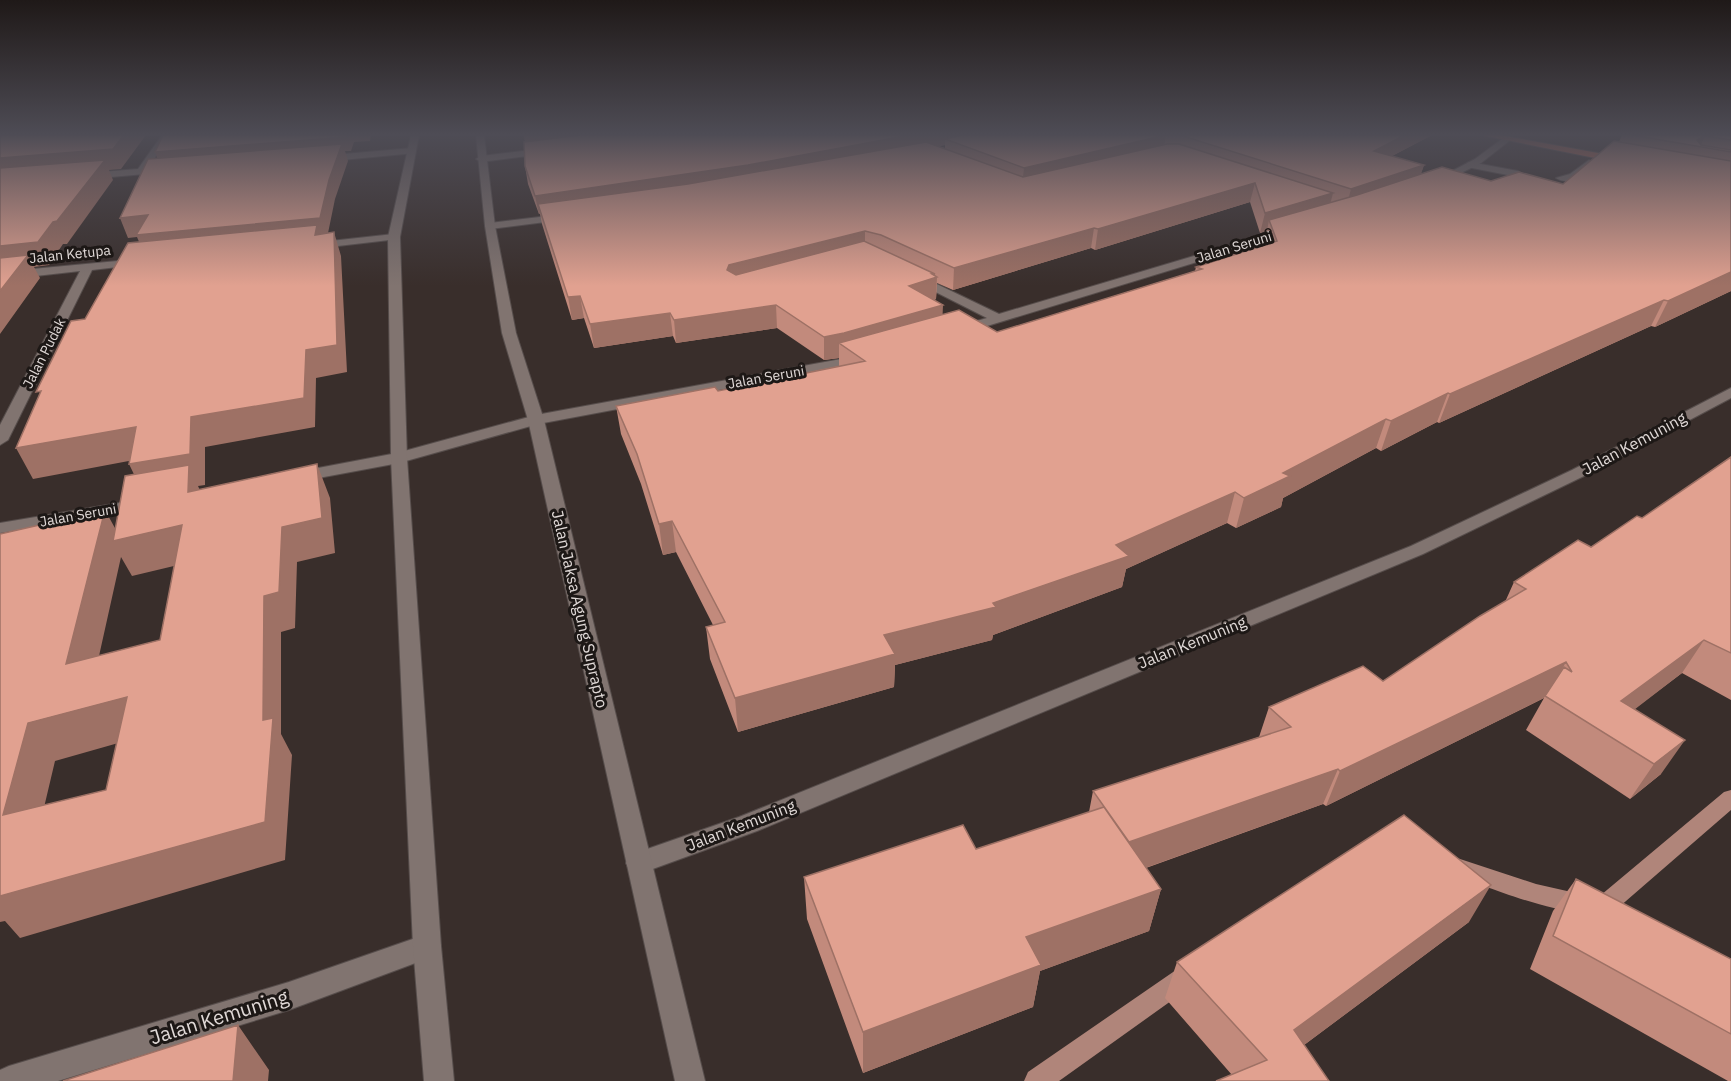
<svg xmlns="http://www.w3.org/2000/svg" width="1731" height="1081" font-family="'IBM Plex Sans',sans-serif">
<style>
.lines{fill:none;stroke-linecap:round;stroke-linejoin:round}
.stream{fill:#b0857a;fill-rule:evenodd}
.service-casing{stroke:#564d4b;stroke-width:2}
.minor-casing{stroke:#564d4b;stroke-width:2}
.tertiary-casing{stroke:#564d4b;stroke-width:2}
.trunk-casing{stroke:#564d4b;stroke-width:2}
.service{fill:#817470;fill-rule:evenodd}
.minor{fill:#817470;fill-rule:evenodd}
.tertiary{fill:#817470;fill-rule:evenodd}
.trunk{fill:#d26a50;fill-rule:evenodd}
.wall{fill:#c28a7c;fill-rule:evenodd}
.shaded-wall{fill:#9e7165}
.building{fill:#e1a190;stroke:#9e7165;stroke-width:1.5;fill-rule:evenodd}
.labels{text-anchor:middle;stroke-width:6;stroke-linejoin:round;paint-order:stroke}
.far-street-label{font-size:14px;fill:#e0d9d7;stroke:#1d1816}
.street-label{font-size:16px;fill:#e0d9d7;stroke:#1d1816}
.near-street-label{font-size:20px;fill:#e0d9d7;stroke:#1d1816}
</style>
<rect width="100%" height="100%" fill="#392e2b"/>
<g class="lines">
<!-- stream -->
<path class="stream" d="M1731 790V810L1611 914 1603 917 1595 914 1592 907 1595 900 1724 792Z
M1457 858 1536 884 1589 896 1592 903 1589 910C1563 919 1478 883 1449 873L1446 867 1449 861Z
M1184 967 1192 970 1196 978 1192 986 1059 1081H1024L1028 1072 1176 970Z"/>
<defs>
<path id="service" d="M1589 160 1594 163C1585 173 1570 187 1556 178L1570 174Z
M1470 162 1518 171 1523 174 1518 177 1467 167V163Z"/>
<path id="minor" d="M162 135H170L148 168H168V172L88 179 83 176 88 173 138 169Z
M1506 136 1510 139 1509 141 1481 163 1439 184 1431 182 1475 159Z
M412 148 415 149V153L321 162 316 159 321 156Z
M548 148 551 149V153L481 162 476 159 481 156Z
M565 214 570 217 569 219 490 229 485 226 490 223Z
M1288 228 1293 231 1292 233 961 334 954 330 956 327 987 318 908 278 914 274 918 275 999 314Z
M394 234 400 237 398 239 312 249 306 246 312 243Z
M139 259 143 260V264L92 270 8 440 0 445V425L80 271 0 280V272Z
M863 355 870 359 868 362 538 424 399 463 297 482 289 477 297 472 397 453 536 415Z
M1731 388V398L1584 476 1423 554 757 831 639 874 630 871 626 863 630 855 739 817 1411 546 1572 470Z
M143 499 149 500 152 504 149 508 0 533V523Z
M427 934 437 937 441 946 437 955 289 1010 58 1081H0V1070L9 1066 289 982Z"/>
<path id="tertiary" d="M411 135H419L400 237 407 458 441 946 454 1081H424L413 946 391 458 388 237Z
M476 135H484L495 226 516 333 544 420 705 1081H675L528 420 502 333 485 226Z"/>
<path id="trunk" d="M1481 135H1500L1620 157 1625 160 1620 163Z"/>
</defs>
<!-- service casing -->
<use href="#service" class="service-casing"/>
<!-- minor casing -->
<use href="#minor" class="minor-casing"/>
<!-- tertiary casing -->
<use href="#tertiary" class="tertiary-casing"/>
<!-- trunk casing -->
<use href="#trunk" class="trunk-casing"/>
<!-- service -->
<use href="#service" class="service"/>
<!-- minor -->
<use href="#minor" class="minor"/>
<!-- tertiary -->
<use href="#tertiary" class="tertiary"/>
<!-- trunk -->
<use href="#trunk" class="trunk"/>
</g>
<!-- wall -->
<path class="wall" d="M524 135H1432L1392 156 1424 165 1421 173 1491 181 1563 184 1619 142 1622 135H1731V291L1655 327 1651 326 1439 423 1437 422 1381 451 1376 448 1283 498 1281 507 1236 528 1227 523 1126 569 1122 587 993 635 992 640 895 665 894 687 738 732 710 659 706 627 713 625 676 552 663 555 641 484 621 434 616 406 718 391 839 366V358L824 360 777 328 676 343 673 336 594 348 584 318 572 320 542 224 540 214H539L528 184 525 166V142ZM945 145V148L938 146ZM1250 202 1260 233 1267 231 1264 245 1196 267 1195 271 997 332 943 315 934 300 936 299 937 283 953 290 1091 248 1095 250Z
M1731 457V700L1682 673 1634 709 1661 774 1630 799 1526 730 1544 698 1326 806 1323 804 1146 868 1161 889 1149 931 1040 971 1033 1007 863 1073 807 919 804 877 976 849 1089 812 1093 791 1259 737 1269 707 1383 681 1505 602 1514 582 1591 547 1642 518Z
M1576 879 1731 959V1081H1728L1530 969 1553 911Z
M1469 922 1304 1045 1232 1075 1165 998 1177 962Z"/>
<!-- shaded-wall -->
<path class="shaded-wall" d="M124 135H146L121 169 109 170 113 180 67 244H63L49 265 34 267 40 278 0 334V246L53 222 0 179V158Z
M348 135H371L370 141 354 142 351 151H345L348 161 335 199 327 238 145 256 137 237 128 238 120 218 160 166 155 152Z
M524 135H633L526 148Z
M910 135H996L945 139V145L749 182 538 204 540 214H539L535 196Z
M1166 135 1163 152 1022 186 1024 168Z
M1405 135H1432L1369 168 1374 151Z
M1705 136 1700 147 1697 140Z
M1424 165 1418 183 1346 208 1351 189Z
M1255 183 1250 202 1095 250 1098 229Z
M1333 193 1328 213 1269 220 1267 231 1260 233 1265 213Z
M1094 228 1091 248 953 290 954 268Z
M865 231V252L731 287 727 270 729 265Z
M334 232 341 256 347 372 316 378 315 427 205 447V485L198 486 204 499 144 495 129 464 191 417 306 350Z
M1731 272V291L1655 327 1668 301Z
M932 274H935V278L937 277 936 299 909 308V286Z
M580 296 584 318 572 320 568 297Z
M1664 300 1651 326 1439 423 1450 394Z
M776 305 777 328 676 343 674 320Z
M943 305 942 328 839 343V358L824 360V337Z
M670 313 673 336 594 348 590 324Z
M1448 393 1437 422 1381 451 1391 421Z
M1386 419 1376 448 1283 498 1281 507 1236 528 1244 498 1283 473Z
M136 427 150 457 33 479 16 448Z
M317 464 330 498 335 553 297 562 295 628 281 632V734L292 755 285 860 20 938 5 921 0 922V882L263 720 264 596 282 527Z
M1235 492 1227 523 1126 569 1122 587 993 635 992 640 895 665 894 687 738 732 735 698 884 635 1116 545Z
M105 510 121 539 182 525 199 560 132 576 121 557 89 701 66 664Z
M672 521 676 552 663 555 659 524Z
M1704 640 1682 673 1604 733 1621 701Z
M1566 662 1547 696H1545L1544 698 1326 806 1340 771Z
M127 697 150 734 55 761 33 854 3 815 28 723Z
M1685 740 1661 774 1630 799 1654 764Z
M1338 769 1323 804 1120 877 1129 842Z
M1491 885 1469 922 1276 1066 1294 1030Z
M1161 889 1149 931 1040 971 1033 1007 863 1073V1032L1026 937Z
M238 1025 269 1070 268 1081H233Z"/>
<!-- building -->
<path class="building" d="M0 135H124L113 149 0 158Z
M163 135H348L347 137 155 152Z
M580 135H910L748 165 535 196 525 166 524 142Z
M962 135H1405L1374 151 1424 165 1351 189 1180 135H1166L1024 168 945 139Z
M1632 135H1731V140L1705 136 1697 140 1701 145 1731 150V152Z
M1614 141 1731 161V272L1668 301 1664 300 1450 394 1448 393 1391 421 1386 419 1283 473 1290 476 1244 498 1235 492 1116 545 1129 556 993 603 996 607 884 635 895 654 735 698 706 627 725 622 672 521 659 524 637 454 616 406 715 387 718 391 865 361 839 343 959 310 997 332 1202 269 1196 267 1277 241 1269 220 1357 195 1442 167 1491 181 1519 172 1563 184Z
M926 142 1023 177 1167 144H1179L1333 193 1265 213 1255 183 1098 229 1094 228 954 268 881 235 865 231 729 265 727 270 736 275 864 241 935 274H932L937 277 909 286 943 305 844 333 824 337 776 305 674 320 670 313 590 324 580 296 568 297 538 204 688 184Z
M342 144 329 180 320 218 136 235 148 215 120 218 148 159Z
M105 160 57 221 53 222 38 242 0 246V168Z
M317 225 315 235 334 232 337 345 306 350 304 398 191 417 190 454 129 464 136 427 16 448 41 391 36 392 71 321 85 319 128 243Z
M28 255 0 291V258Z
M1731 457V653L1704 640 1621 701 1685 740 1654 764 1545 696 1564 667 1572 672 1566 662 1340 771 1338 769 1129 842 1093 791 1291 727 1269 707 1363 666 1383 681 1480 616 1526 589 1514 582 1578 540 1591 547 1637 516 1642 518Z
M317 464 322 518 282 527 279 592 264 596 263 720 273 718 265 822 0 896V534L105 510 66 664 160 640 182 525 113 541 125 476 189 465 188 492ZM127 697 106 790 3 815 28 723Z
M1104 807 1161 889 1026 937 1041 965 863 1032 804 877 963 825 976 849Z
M1404 815 1491 885 1294 1030 1329 1081H1216L1267 1060 1177 962Z
M1576 879 1731 959V1034L1553 936Z
M238 1025 233 1081H63Z"/>
<!-- sky -->
<linearGradient id="sky" x2="0" y2="1"><stop stop-color="#1f1918"/><stop offset="0.47" stop-color="#4e4c55"/><stop offset="1" stop-color="#4e4c55" stop-opacity="0"/></linearGradient>
<rect width="1731" height="286" fill="url(#sky)"/>
<g class="labels">
<!-- far-street labels -->
<g class="far-street-label">
<text transform="translate(1234 247) rotate(-17)" y="5">Jalan Seruni</text>
<text transform="translate(70 254) rotate(-6)" y="5">Jalan Ketupa</text>
<text transform="translate(44 353) rotate(-63)" y="5">Jalan Pudak</text>
<text transform="translate(766 377) rotate(-10)" y="5">Jalan Seruni</text>
<text transform="translate(78 515) rotate(-10)" y="5">Jalan Seruni</text>
</g>
<!-- street labels -->
<g class="street-label">
<text transform="translate(1634 443) rotate(-28)" y="6">Jalan Kemuning</text>
<text transform="translate(580 609) rotate(77)" y="6">Jalan Jaksa Agung Suprapto</text>
<text transform="translate(1192 642) rotate(-22)" y="6">Jalan Kemuning</text>
<text transform="translate(741 825) rotate(-21)" y="6">Jalan Kemuning</text>
</g>
<!-- near-street labels -->
<g class="near-street-label">
<text transform="translate(219 1017) rotate(-17)" y="7">Jalan Kemuning</text>
</g>
</g>
</svg>
